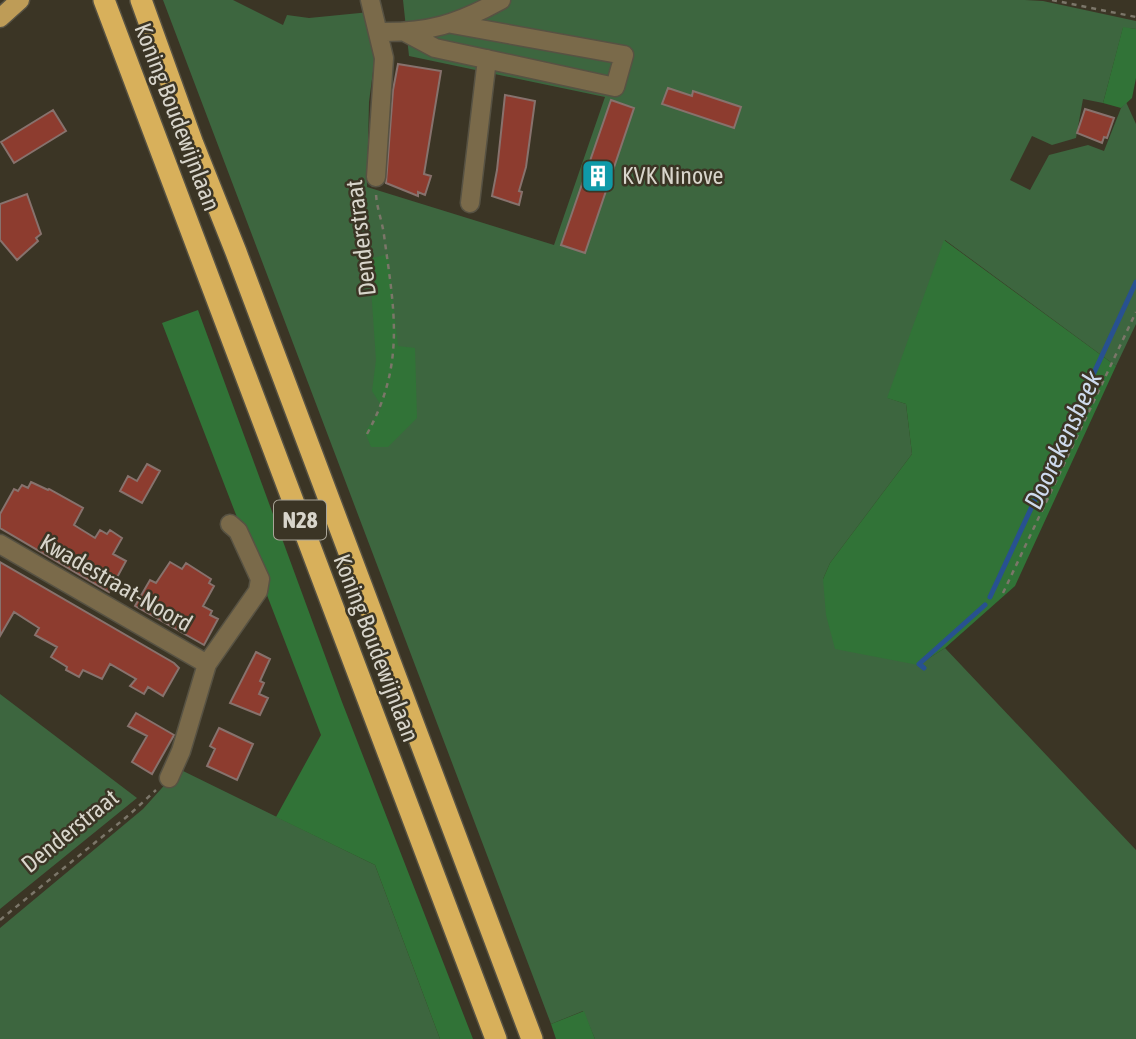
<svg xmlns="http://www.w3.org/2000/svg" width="1136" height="1039" font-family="'Asap Condensed',sans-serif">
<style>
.green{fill:#3d663f}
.forest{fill:#317337}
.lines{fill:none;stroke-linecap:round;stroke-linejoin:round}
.stream{stroke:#285190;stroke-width:5}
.building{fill:#8d3c2f;stroke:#87726d;stroke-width:2}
.minor-casing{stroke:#575243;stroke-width:21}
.major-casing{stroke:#575243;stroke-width:21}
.highway-casing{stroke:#575243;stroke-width:24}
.path{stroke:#7b7669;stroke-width:2.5;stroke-dasharray:5 5;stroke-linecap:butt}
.minor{stroke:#7a6a4a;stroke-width:18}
.major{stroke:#be9c57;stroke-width:18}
.highway{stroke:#d8b05b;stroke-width:21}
.labels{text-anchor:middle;stroke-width:5;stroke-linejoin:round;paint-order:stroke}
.shield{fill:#3b3525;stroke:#a9a599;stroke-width:2}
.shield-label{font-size:23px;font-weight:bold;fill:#d8d5cb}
.street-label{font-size:24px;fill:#d8d5cb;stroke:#3b3525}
.poi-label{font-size:24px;fill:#d8d5cb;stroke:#3b3525;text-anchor:start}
.water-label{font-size:26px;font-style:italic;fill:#cedaed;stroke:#3b3525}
</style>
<rect width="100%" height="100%" fill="#3b3525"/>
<!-- green -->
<path class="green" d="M163 0H233L283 25 287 15 309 18 370 12 375 56 369 102 367 187 554 245 605 97 409 56 403 0H1025L1043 1 1136 21V29L1123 28 1103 103 1083 99 1076 138 1052 145 1032 136 1010 180 1030 190 1049 155 1088 145 1104 151 1121 108 1126 102 1136 124V324L1116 366 945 240 888 398 906 404 912 454 830 563 823 579 918 665 945 648 1136 850V1039H595L583 1011 551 1024Z
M0 694 137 798 0 909Z
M179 769 375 865 440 1039H0V928L143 809Z"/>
<!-- forest -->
<path class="forest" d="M1123 27 1136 29V78L1132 98 1121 108 1103 103Z
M944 240 1116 366 1015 586 945 648 918 665 835 649 826 615 823 579 830 563 912 454 906 404 887 398Z
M388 254 398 346 415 348 417 418 388 447H371L365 432 382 407 372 391 376 360 369 259Z
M198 310 342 702 473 1039H440L375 865 276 817 321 735 162 323Z
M584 1011 595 1039H556L551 1024Z"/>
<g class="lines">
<!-- stream -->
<path class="stream" d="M990 597 1136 282
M924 668 919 664 985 605"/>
</g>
<!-- building -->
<path class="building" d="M398 64 441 71 424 174 431 176 425 195 418 192V196L386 183 393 90Z
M668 88 692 96 693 91 741 107 734 128 662 104Z
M505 95 535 101 526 167 519 191 522 192 519 205 492 196 497 170Z
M611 100 634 108 585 253 561 245Z
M1085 109 1114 118 1107 138 1104 137 1102 143 1077 133Z
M53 110 66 131 14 163 1 142Z
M27 194 41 234 36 238 38 241 17 260 0 240V204Z
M147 464 160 471 142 503 120 491 128 476 137 481Z
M31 482 48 490 49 489 83 508 74 525 95 538 100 530 107 534 110 530 122 538 113 554 126 561 109 592 0 528V514L14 489 18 491 22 485 28 488Z
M0 562 174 663 179 668 163 696 148 687 144 694 130 686 136 679 110 664 102 679 83 670 79 677 66 670 67 667 51 657 57 647 35 635 39 628 14 612 0 636Z
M170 562 182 569 186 563 211 579 209 583 214 586 203 606 212 611 210 615 218 619 204 645 135 606 150 580 156 583Z
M256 652 270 659 260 681 264 683 259 694 268 698 260 715 230 703Z
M136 713 174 735 152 774 132 762 147 736 128 726Z
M219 728 253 744 237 780 207 766 215 749 210 746Z"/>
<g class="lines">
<defs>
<path id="minor" d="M370 0 384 58 376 177
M379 32C428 33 458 24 501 0
M405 32 435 48 615 87 624 55 452 24
M470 203 487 59
M0 544 207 664
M169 778 181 751 207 664 258 591 260 579 238 531 230 524"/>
<path id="major" d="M0 18 20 0"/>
<path id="highway" d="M104 0 496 1039
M141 0 193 144 236 252 532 1039"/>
</defs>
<!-- minor casing -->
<use href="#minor" class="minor-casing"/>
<!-- major casing -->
<use href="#major" class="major-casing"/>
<!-- highway casing -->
<use href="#highway" class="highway-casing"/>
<!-- path -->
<path class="path" d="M1052 0 1136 17
M367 434C406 363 394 310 384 235 382 220 376 206 376 192
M1003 593 1136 312
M0 920 129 815 156 790"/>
<!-- minor -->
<use href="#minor" class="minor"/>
<!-- major -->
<use href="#major" class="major"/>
<!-- highway -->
<use href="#highway" class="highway"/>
</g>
<!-- icons -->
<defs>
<symbol id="building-square" viewBox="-11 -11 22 22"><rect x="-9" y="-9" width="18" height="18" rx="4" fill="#0f9aa8" stroke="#3b3525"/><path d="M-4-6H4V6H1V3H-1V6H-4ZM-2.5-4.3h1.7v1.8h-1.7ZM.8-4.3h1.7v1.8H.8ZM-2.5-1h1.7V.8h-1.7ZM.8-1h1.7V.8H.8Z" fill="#fff"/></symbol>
</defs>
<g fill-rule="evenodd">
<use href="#building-square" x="579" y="157" width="38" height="38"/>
</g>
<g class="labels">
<!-- shield labels -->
<rect class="shield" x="274" y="500.5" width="52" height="39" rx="5"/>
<g class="shield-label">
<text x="300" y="528">N28</text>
</g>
<!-- street labels -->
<g class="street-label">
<text transform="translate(177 117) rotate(69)" y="8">Koning Boudewijnlaan</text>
<text transform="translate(361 238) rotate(-97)" y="8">Denderstraat</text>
<text transform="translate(116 583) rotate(30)" y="8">Kwadestraat-Noord</text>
<text transform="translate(376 648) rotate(69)" y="8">Koning Boudewijnlaan</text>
<text transform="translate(70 831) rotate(-39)" y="8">Denderstraat</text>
</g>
<!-- poi labels -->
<g class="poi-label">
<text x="622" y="184">KVK Ninove</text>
</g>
<!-- water labels -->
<g class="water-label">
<text transform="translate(1063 440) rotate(-65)" y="9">Doorekensbeek</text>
</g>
</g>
</svg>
